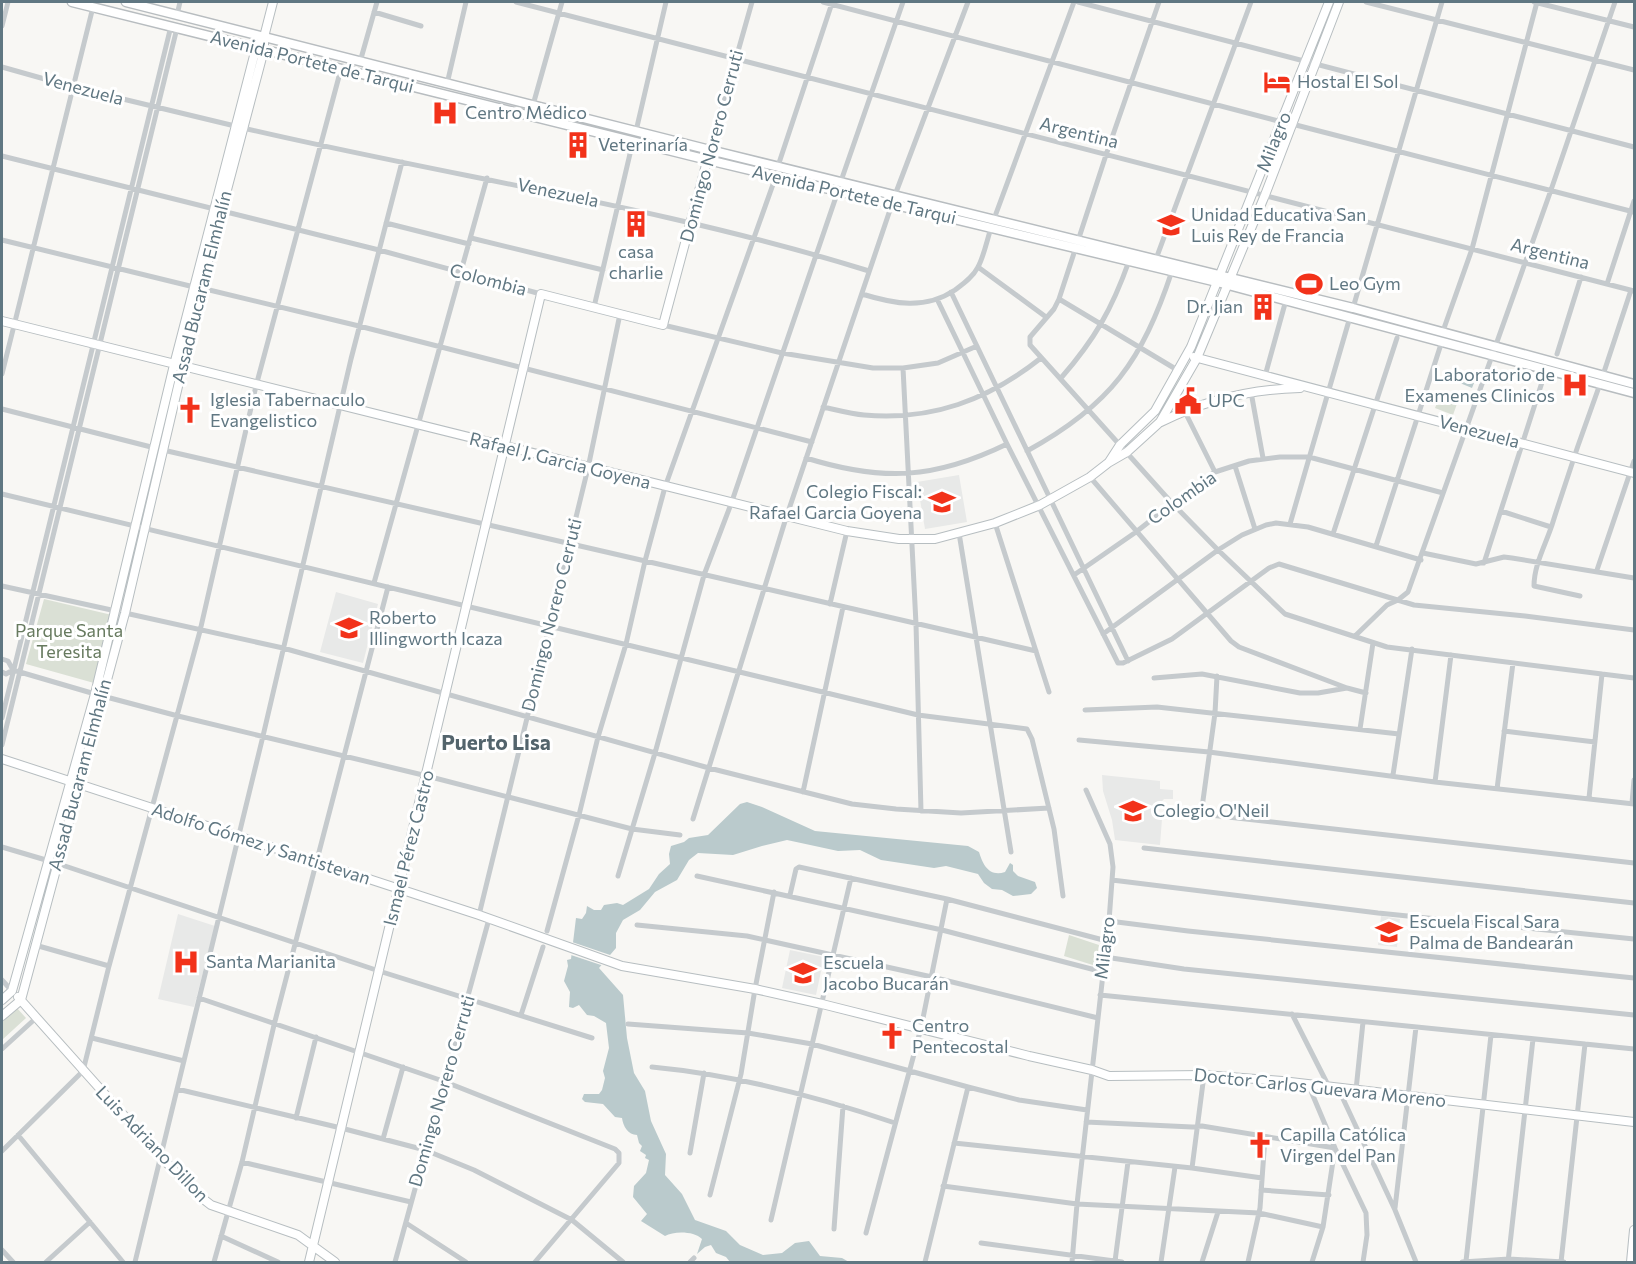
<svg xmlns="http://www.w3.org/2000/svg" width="1636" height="1264" font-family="Commissioner,sans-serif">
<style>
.built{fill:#e8e9e8}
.green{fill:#dae0d5}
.water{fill:#bacacc}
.pier{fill:#f8f7f4}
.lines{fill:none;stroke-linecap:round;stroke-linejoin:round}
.secondary-casing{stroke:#b7bec1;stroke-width:10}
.primary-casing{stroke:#b8bdc0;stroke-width:11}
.street{stroke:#c5cacd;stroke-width:5}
.secondary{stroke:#fff;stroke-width:8}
.primary{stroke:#fff;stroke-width:8}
.labels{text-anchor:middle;stroke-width:6;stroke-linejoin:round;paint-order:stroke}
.street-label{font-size:18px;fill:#607782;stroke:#fff}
.poi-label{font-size:18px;fill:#607782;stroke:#fff;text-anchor:start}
.park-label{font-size:18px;fill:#677a5f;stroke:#fff}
.quarter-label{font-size:21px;font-weight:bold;fill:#53646c;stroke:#fff}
</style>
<rect width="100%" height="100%" fill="#f8f7f4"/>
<!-- built -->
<path class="built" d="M959 475 967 522 925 529 917 482Z
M336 592 378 604 363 663 320 652Z
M1102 775 1160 781V789L1173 790V799H1164L1157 807 1158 814 1162 819 1160 845 1115 840 1112 820 1103 791Z
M178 914 215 926 194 1007 158 999Z
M1381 916 1400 919 1397 947 1378 945Z
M790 950 824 957 816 995 782 988Z"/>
<!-- green -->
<path class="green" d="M1441 393 1458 401 1453 415 1435 408Z
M44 599 112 615 94 683 26 664Z
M1069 935 1099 945 1096 966 1064 956Z
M16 1007 26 1018 2 1040V1020Z"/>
<!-- water -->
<path class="water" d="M1458 369 1476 378 1472 388 1455 381Z
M747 802 762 807 815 831 968 846 979 852C983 865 989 877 1005 872L1010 863 1013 865V871L1018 876 1035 882 1037 888 1031 894 1013 896 1002 890 992 889 984 883 978 874 946 866 934 868 881 860 860 850 838 851 787 840 762 846 733 855 698 853 689 860 677 880 655 892 640 910 623 920 616 933V948L599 968 623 995 627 1038 634 1073 645 1091 651 1121 666 1154 665 1175 682 1194 695 1220 726 1231 740 1245 763 1255 782 1253 795 1243 809 1241 820 1256 842 1258 849 1262H730L726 1257 716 1253 711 1245 705 1247 697 1254 702 1239C694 1231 674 1231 665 1236L641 1221 647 1214 633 1197 634 1186 646 1173 649 1160 645 1158 646 1155 640 1151 642 1146 639 1143 637 1135C628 1135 623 1126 622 1118L615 1117 603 1104 585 1102 582 1099 584 1094H599L602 1090 605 1078 603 1071 609 1048 606 1023 594 1016 587 1015 579 1005 573 1008 569 1007 570 992 564 981 568 966 567 960 571 959 576 918 582 919 586 913 587 906 594 910H601L604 905 617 903 623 905 649 889 659 874 670 864 669 854 671 846 684 842 689 838 708 835 740 804Z"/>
<!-- pier -->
<path class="pier" d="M569 941 613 956 604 966 568 954Z"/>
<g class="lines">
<defs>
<path id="secondary" d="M2 321 847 531 899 539H935L995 523 1040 505 1090 477 1108 463 1127 452 1160 422 1197 358 1265 195 1339 2
M1194 357 1634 473
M1161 422C1205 400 1251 389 1300 388
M1109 462 1120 445 1155 411 1191 347 1329 2
M2 759 479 915 622 966 755 989 822 1004 1029 1056 1092 1070 1109 1076 1204 1075 1282 1081 1634 1122
M18 997 161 1157 198 1195 211 1205 298 1235 335 1262
M2 1000 12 991 95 694 174 365 256 48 259 43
M2 1016 21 1000 125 613 201 288 264 50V37L273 2
M309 1262 541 294 663 325 710 150
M1631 1262 1634 1230"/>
<path id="primary" d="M72 2 708 160 1217 282 1634 393
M126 2 710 150 1353 308 1634 384"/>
</defs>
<!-- secondary casing -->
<use href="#secondary" class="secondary-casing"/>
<!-- primary casing -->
<use href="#primary" class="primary-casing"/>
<!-- street -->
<path class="street" d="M516 2 1634 291
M823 2 1282 122
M1078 2 1634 147
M1159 2 1106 155 1059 299 1054 309 1030 337V345L1171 502 1218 550 1285 614 1387 647 1634 678
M1366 2 1634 70
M1534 2 1634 27
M374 12 421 26
M177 15 180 2
M2 26 8 2
M360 62 377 2
M2 67 73 87 235 126
M447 84 466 2
M533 105 562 2
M1292 124 1634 212
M243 128C452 177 664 207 869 271
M636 131 666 2
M710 150 752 2
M2 156 379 250 541 294
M778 166 832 3
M841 181 903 2
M895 195 968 2
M994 219 1074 2
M386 223 469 244
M471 238 603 270
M2 240 194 287
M1156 259 1251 2
M978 267 1046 317
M1607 284 1634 201
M201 288 359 326 812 442
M951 292 1128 661
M862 294C894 304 925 310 955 290 963 284 973 277 978 267 984 256 987 240 991 228
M937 299 1007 444 1118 663H1123L1172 639 1269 568 1279 564 1414 605 1525 616 1634 630
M1059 299 1179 371
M594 307 633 141
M1353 308 1442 2
M663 325 782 353 873 368H903L938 363 977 346
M1443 331 1472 249 1537 2
M1557 354 1581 277
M903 368 916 624 921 811
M2 374 93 7
M1603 375 1631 290
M1265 376 1286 300
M1061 378C1095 339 1112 309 1129 261
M1251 392 1263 458
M823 407C837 410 851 414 864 415 932 421 988 400 1041 358
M2 409 155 448
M1184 410 1215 472
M163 450 1036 651
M1027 451C1111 405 1142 361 1172 271
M806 458C883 482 935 479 1007 444
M1235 466 1255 529
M1090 477 1231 641 1239 647 1347 688
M2 494 918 715 1027 729 1032 739 1054 829 1063 896
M1501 511 1551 527
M995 523 1049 692
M1290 524 1350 317
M959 533 1011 852
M1333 534 1397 338
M1376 546 1442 341
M1423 553 1476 564 1504 557 1512 558 1634 578
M1484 563 1544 376
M1597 570 1634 461
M1074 575 1136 532 1202 480 1215 472 1249 461 1280 457H1309L1443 493
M374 583 487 178
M2 586 116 611
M1580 596 1534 586C1534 565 1545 546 1552 525 1567 477 1583 430 1600 384
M830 604 847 531
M125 613 283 648 709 768 852 804 896 809 961 813 1049 808
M1103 634 1218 550 1242 535 1266 525 1276 523 1308 527 1421 560
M1355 636 1387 605 1398 600 1408 592 1551 190 1615 2
M2 659 8 661 13 670 95 694 178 716 427 776 632 829 680 835
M2 672 6 674 13 670
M1154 678 1202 674 1300 693H1318L1347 688 1366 693
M1085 710 1157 707 1399 734
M2 718 171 26
M1360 729 1373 643
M1504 731 1595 742
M1079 740 1209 752 1435 782 1634 804
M2 745 177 28
M1393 775 1412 649
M1435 782 1451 655
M1497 789 1513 663
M803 792 843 607
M1589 798 1602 674
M1632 803 1634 780
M1166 810 1634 863
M1201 815 1215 713 1217 676
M693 819 786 518 892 204
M2 847 56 863 379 971 592 1038
M1144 848 1634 903
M618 876 655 753 704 575 731 504 838 191
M697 876 942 930 1103 972
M1112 880 1378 913 1634 939
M790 895 796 869 799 867 947 899 1107 941
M479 915 588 468 620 314
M1109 921 1188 931 1634 978
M637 925 747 936 765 940 932 977 1098 1018
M547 931 579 815 598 737 626 644 645 561 665 487 776 176
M35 945 109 966
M1105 957 1184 969 1634 1015
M2 980 12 991
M1100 995 1634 1049
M199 998 443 1081 615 1149 619 1153V1163L535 1262
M1292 1014 1329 1087
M521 1015 543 947
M628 1024 748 1033 812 1044 968 1087 1019 1100 1087 1110
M92 1038 184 1061
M2 1049 36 1018
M652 1067C736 1075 816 1096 895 1123
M1308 1084 1335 1148 1366 1213 1367 1235 1363 1262
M1338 1088 1395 1210 1416 1262
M177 1089 341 1128 425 1150 474 1170 572 1220 623 1262
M1356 1090 1363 1022
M296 1118 316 1037
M1086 1122 1192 1127 1202 1126 1335 1148 1323 1227 1312 1262
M18 1135 123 1262
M383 1139 403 1067
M954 1143 1192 1168 1262 1178
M2 1151 83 1071 109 966 200 631 256 386 341 69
M690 1153 704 1073
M242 1162 411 1202
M1192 1168 1204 1075
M943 1186 1077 1204 1259 1213 1323 1227
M1261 1190 1329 1195
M710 1195 741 1074 755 989 774 892
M1395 1208 1416 1027
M771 1220 851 878
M406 1223 466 1262
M834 1229 843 1106
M866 1233 921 1028 947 899
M221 1236 278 1262
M981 1243 1122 1262
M2 1250 13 1262
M1115 1261 1128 1162
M1466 1261 1491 1035
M46 1262 90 1222
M135 1262 263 736 351 359 402 162
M214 1262 242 1162 274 1025 388 587
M395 1262 489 919
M690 1262 694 1258
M925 1262 968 1087
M1072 1262 1077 1204 1109 921 1113 867 1110 844 1086 790
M1161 1262 1175 1167
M1202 1262 1218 1212
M1248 1262 1260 1208 1265 1137
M1462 1262 1509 1259 1564 1262
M1508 1262 1533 1039
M1561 1262 1585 1044"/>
<!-- secondary -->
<use href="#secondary" class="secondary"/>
<!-- primary -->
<use href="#primary" class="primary"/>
</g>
<!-- icons -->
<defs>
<symbol id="hotel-bare" viewBox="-9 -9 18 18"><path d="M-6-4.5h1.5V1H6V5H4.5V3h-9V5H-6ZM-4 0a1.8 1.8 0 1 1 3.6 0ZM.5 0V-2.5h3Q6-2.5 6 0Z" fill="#f2321a" stroke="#fff" stroke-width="2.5" paint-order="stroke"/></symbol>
<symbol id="hospital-bare" viewBox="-9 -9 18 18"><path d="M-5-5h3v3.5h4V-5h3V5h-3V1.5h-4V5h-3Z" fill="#f2321a" stroke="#fff" stroke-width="2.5" paint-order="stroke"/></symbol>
<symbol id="building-bare" viewBox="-9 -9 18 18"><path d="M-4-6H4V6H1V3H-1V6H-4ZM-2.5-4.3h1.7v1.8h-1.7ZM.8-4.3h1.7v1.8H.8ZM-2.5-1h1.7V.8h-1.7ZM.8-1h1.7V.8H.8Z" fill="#f2321a" stroke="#fff" stroke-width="2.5" paint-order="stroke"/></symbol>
<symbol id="school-bare" viewBox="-9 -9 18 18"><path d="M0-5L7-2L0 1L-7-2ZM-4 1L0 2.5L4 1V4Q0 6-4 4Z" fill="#f2321a" stroke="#fff" stroke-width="2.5" paint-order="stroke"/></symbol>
<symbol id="stadium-bare" viewBox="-9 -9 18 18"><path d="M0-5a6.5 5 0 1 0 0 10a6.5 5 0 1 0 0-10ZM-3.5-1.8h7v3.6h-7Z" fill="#f2321a" stroke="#fff" stroke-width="2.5" paint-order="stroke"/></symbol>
<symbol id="civic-bare" viewBox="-9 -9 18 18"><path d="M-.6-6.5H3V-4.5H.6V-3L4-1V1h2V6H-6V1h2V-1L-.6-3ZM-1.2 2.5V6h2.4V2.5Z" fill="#f2321a" stroke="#fff" stroke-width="2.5" paint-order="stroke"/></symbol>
<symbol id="church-bare" viewBox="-9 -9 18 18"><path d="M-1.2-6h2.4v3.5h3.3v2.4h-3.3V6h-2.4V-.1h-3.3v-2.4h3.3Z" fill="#f2321a" stroke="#fff" stroke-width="2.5" paint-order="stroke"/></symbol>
</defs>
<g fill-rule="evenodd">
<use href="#hotel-bare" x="1258" y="63" width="38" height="38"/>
<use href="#hospital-bare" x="426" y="94" width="38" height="38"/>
<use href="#building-bare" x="559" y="126" width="38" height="38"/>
<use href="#building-bare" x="617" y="205" width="38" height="38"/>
<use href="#school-bare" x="1152" y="206" width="38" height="38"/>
<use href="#stadium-bare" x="1290" y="265" width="38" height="38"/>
<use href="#building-bare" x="1244" y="288" width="38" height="38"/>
<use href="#hospital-bare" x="1556" y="366" width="38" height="38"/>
<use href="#civic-bare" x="1169" y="382" width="38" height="38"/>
<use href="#church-bare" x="171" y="391" width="38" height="38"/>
<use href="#school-bare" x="923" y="483" width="38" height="38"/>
<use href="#school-bare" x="330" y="609" width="38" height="38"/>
<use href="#school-bare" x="1114" y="792" width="38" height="38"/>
<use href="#school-bare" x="1370" y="913" width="38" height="38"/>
<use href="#hospital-bare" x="167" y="943" width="38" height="38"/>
<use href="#school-bare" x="784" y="954" width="38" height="38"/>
<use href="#church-bare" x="873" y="1017" width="38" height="38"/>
<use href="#church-bare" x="1241" y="1126" width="38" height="38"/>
</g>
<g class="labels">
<!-- street labels -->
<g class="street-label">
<text transform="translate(312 62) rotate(14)" y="6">Avenida Portete de Tarqui</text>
<text transform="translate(83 89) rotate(15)" y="6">Venezuela</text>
<text transform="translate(1079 133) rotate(14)" y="6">Argentina</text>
<text transform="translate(1274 142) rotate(-68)" y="6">Milagro</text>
<text transform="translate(712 146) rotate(-75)" y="6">Domingo Norero Cerruti</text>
<text transform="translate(558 193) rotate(12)" y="6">Venezuela</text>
<text transform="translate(854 195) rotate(13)" y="6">Avenida Portete de Tarqui</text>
<text transform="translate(1550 254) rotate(14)" y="6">Argentina</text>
<text transform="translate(488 280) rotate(15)" y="6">Colombia</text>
<text transform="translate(202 287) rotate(-76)" y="6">Assad Bucaram Elmhalín</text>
<text transform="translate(1479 432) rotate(15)" y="6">Venezuela</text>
<text transform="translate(560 461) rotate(14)" y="6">Rafael J. Garcia Goyena</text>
<text transform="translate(1182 498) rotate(-35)" y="6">Colombia</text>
<text transform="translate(552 615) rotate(-76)" y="6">Domingo Norero Cerruti</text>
<text transform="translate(80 775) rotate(-75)" y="6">Assad Bucaram Elmhalín</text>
<text transform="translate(261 844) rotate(18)" y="6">Adolfo Gómez y Santistevan</text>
<text transform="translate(409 848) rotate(-76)" y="6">Ismael Pérez Castro</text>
<text transform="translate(1105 948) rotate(-83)" y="6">Milagro</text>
<text transform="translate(1320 1088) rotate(6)" y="6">Doctor Carlos Guevara Moreno</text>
<text transform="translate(442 1091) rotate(-74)" y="6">Domingo Norero Cerruti</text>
<text transform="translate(152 1144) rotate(46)" y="6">Luis Adriano Dillon</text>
</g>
<!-- poi labels -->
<g class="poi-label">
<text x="1297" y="88">Hostal El Sol</text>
<text x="465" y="119">Centro Médico</text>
<text x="598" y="151">Veterinaría</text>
<text x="1191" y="221">Unidad Educativa San<tspan x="1191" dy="21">Luis Rey de Francia</tspan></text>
<text x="636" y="258" text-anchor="middle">casa<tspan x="636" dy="21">charlie</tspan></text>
<text x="1329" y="290">Leo Gym</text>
<text x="1243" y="313" text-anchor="end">Dr. Jian</text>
<text x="1555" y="381" text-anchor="end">Laboratorio de<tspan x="1555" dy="21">Examenes Clinicos</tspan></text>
<text x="210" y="406">Iglesia Tabernaculo<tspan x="210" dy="21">Evangelistico</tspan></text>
<text x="1208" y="407">UPC</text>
<text x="922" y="498" text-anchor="end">Colegio Fiscal:<tspan x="922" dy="21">Rafael Garcia Goyena</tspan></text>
<text x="369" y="624">Roberto<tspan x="369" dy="21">Illingworth Icaza</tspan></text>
<text x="1153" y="817">Colegio O'Neil</text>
<text x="1409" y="928">Escuela Fiscal Sara<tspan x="1409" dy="21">Palma de Bandearán</tspan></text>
<text x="206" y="968">Santa Marianita</text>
<text x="823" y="969">Escuela<tspan x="823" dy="21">Jacobo Bucarán</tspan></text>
<text x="912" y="1032">Centro<tspan x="912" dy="21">Pentecostal</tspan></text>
<text x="1280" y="1141">Capilla Católica<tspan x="1280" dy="21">Virgen del Pan</tspan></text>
</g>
<!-- park labels -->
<g class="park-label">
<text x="69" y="637">Parque Santa<tspan x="69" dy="21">Teresita</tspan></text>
</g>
<!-- quarter labels -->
<g class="quarter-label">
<text x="496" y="750">Puerto Lisa</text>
</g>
</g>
<!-- border -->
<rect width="1636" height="1264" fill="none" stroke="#607782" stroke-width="6"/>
</svg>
